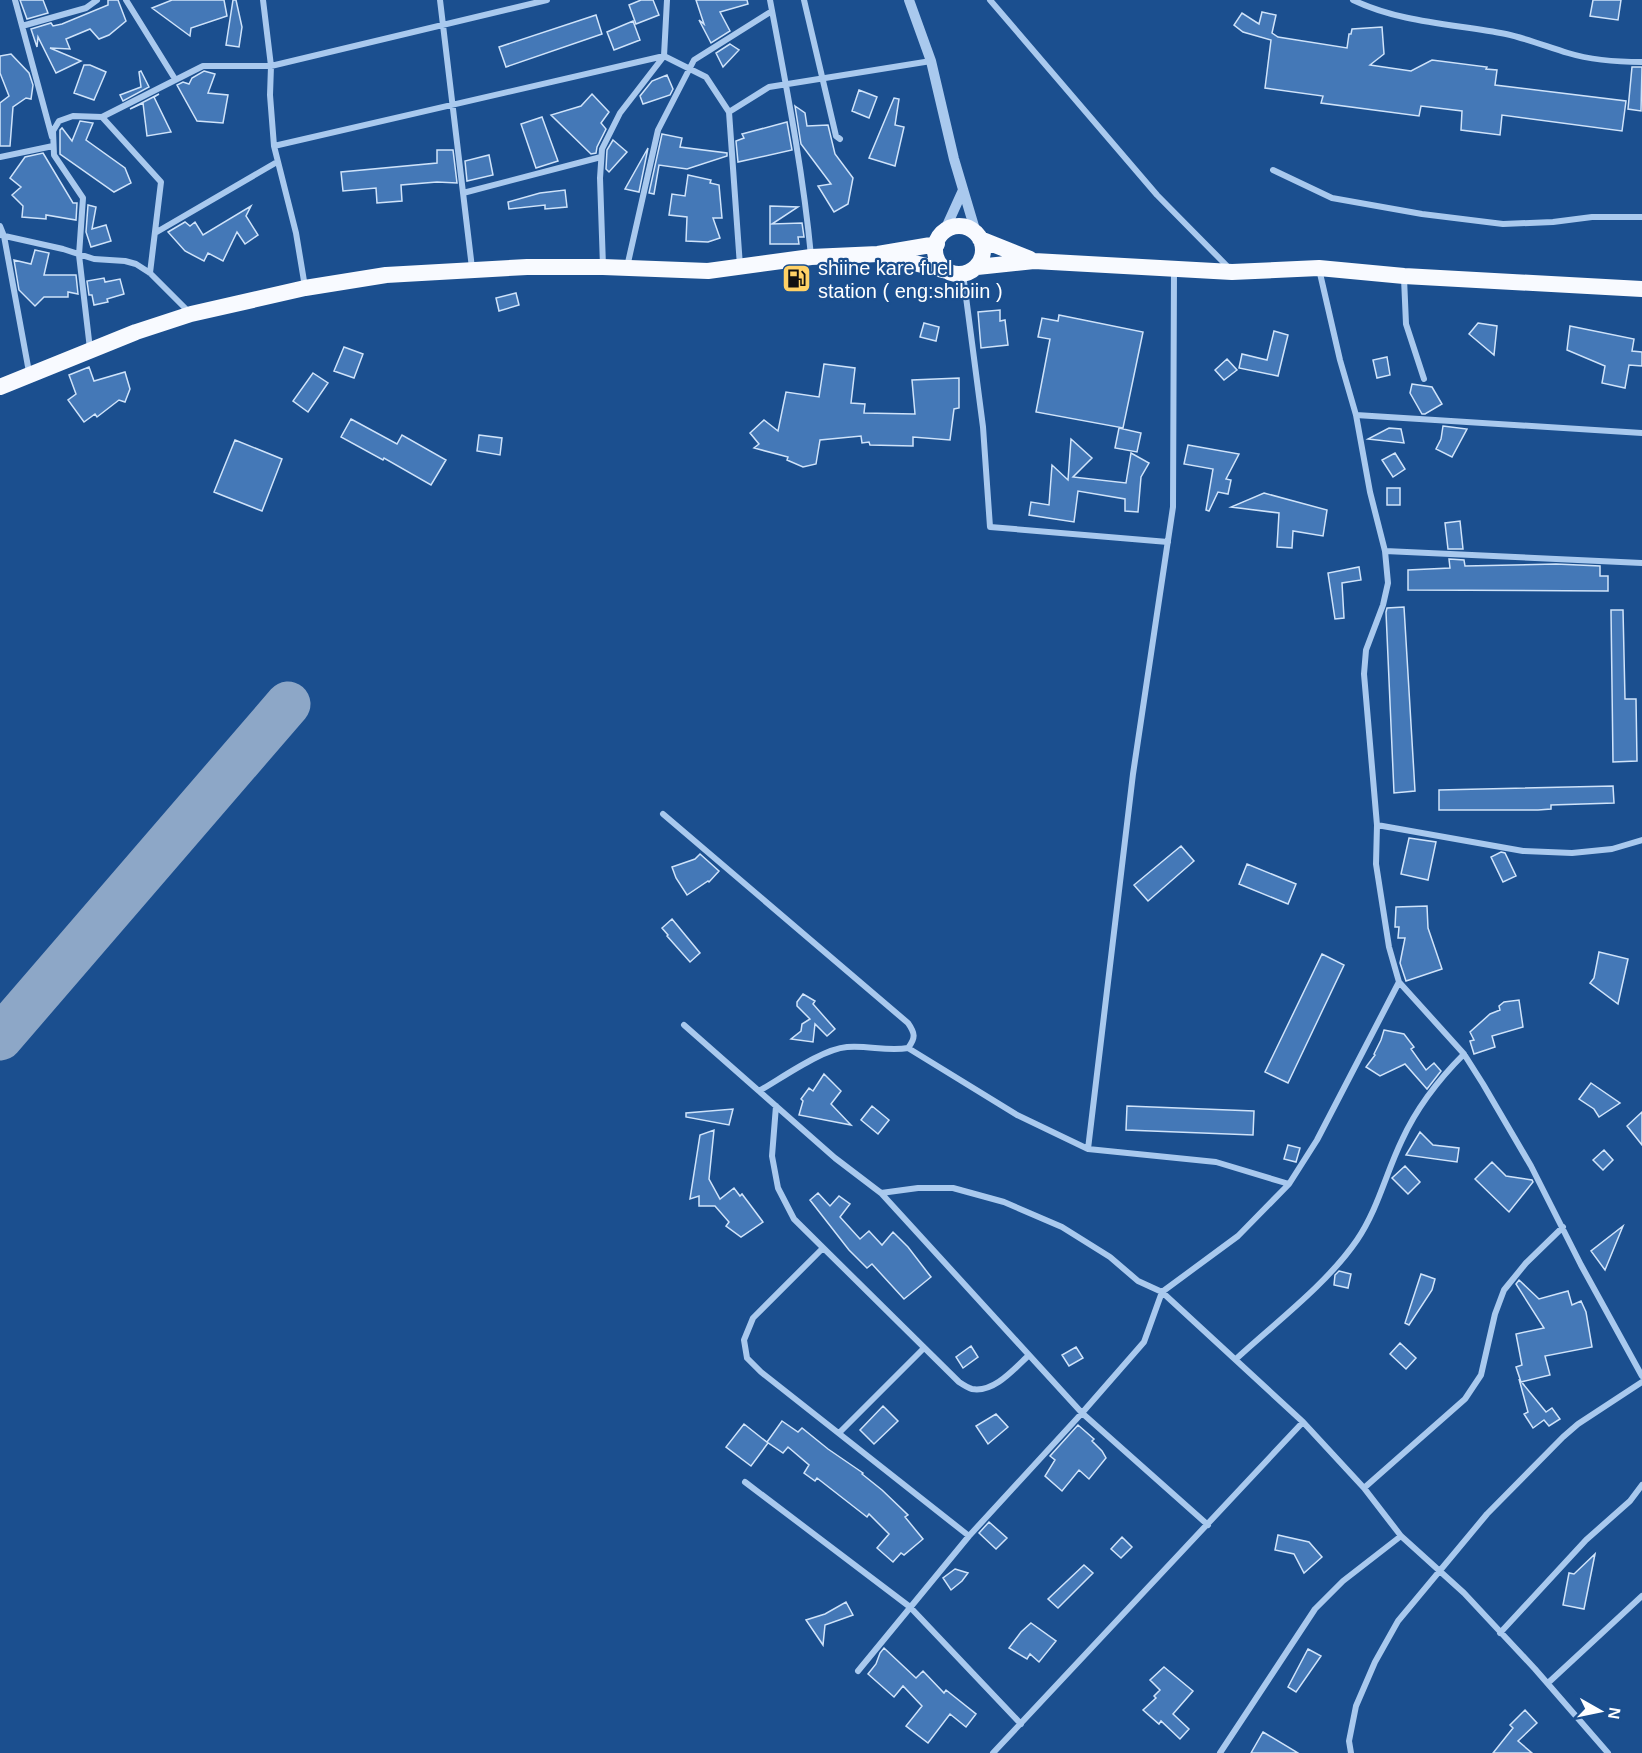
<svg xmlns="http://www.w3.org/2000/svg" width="1642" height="1753" font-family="Helvetica,sans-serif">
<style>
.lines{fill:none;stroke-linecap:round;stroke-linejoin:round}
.taxiway{stroke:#8da7c7;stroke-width:45}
.building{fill:#4478b7;stroke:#cfe3fa;stroke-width:1.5}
.minor{stroke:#a9c9ee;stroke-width:6}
.tertiary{stroke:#a9c9ee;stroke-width:10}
.trunk{stroke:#f8faff;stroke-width:16}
.labels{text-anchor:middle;stroke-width:4.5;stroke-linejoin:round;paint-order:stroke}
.poi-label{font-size:20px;fill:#fff;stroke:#1b4f8f;text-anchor:start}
</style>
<rect width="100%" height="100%" fill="#1b4f8f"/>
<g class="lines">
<!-- taxiway -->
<path class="taxiway" d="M0 1038 288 704"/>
</g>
<!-- building -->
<path class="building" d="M20 0H43L48 13 27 19Z
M108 0H118L126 21 109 35 99 39 90 29 66 39 70 49 50 48 81 61 56 73 38 37 37 47 31 29 51 23 53 26 62 24 108 5Z
M172 0H224L227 16 191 28 190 36 152 8Z
M233 0H236L242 27 239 47 226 45Z
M641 0H653L659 15 636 24 629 5Z
M696 0H747L748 4 720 12 730 31 711 43 699 20 704 24Z
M1593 0H1621L1618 20 1590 16Z
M1262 12 1276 15 1272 33 1278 37 1347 48 1349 34H1351L1352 29 1382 27 1384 54 1370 65 1411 71 1432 60 1487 67 1486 69 1497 70 1495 85 1626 101 1622 131 1502 115 1500 135 1461 130 1462 111 1421 106 1419 116 1321 103 1323 96 1265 88 1271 40 1243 32 1234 25 1242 13 1259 24Z
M596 15 602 34 506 67 499 47Z
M633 21 640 40 614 50 607 32Z
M730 44 739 50 723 67 716 53Z
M11 54 29 73 33 85 31 99 26 98 13 107 10 146H0V103L9 96 0 73V56Z
M84 65H90L106 72 94 100 74 93Z
M1632 67H1642L1641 111 1628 109Z
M141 71 149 87 123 101 120 95 141 87 139 72Z
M204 71 215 74 208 93 228 95 223 123 197 121 177 85 183 82 189 84 192 78Z
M667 75 673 89 670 95 643 104 640 96 652 81Z
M859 90 877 97 869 118 852 111Z
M159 94 154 97 171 132 147 136 143 103 130 109Z
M592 94 609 112 601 123 606 129 597 147 596 153 591 154 551 115 581 106Z
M894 98 899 99 895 125 904 127 895 166 869 158Z
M795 106 805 113 807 126 828 125 835 154 853 178 848 204 834 212 818 186 831 184 801 144Z
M542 117 558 161 536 168 521 124Z
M80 121 93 123 86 140 125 168 131 183 114 192 60 154V130L62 128 72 141Z
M787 122 792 150 738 162 736 141 744 138 742 134Z
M662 134 682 138 680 147 727 153V156L687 169 659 165 654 194 649 193Z
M613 140 627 152 609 172 606 169 607 150Z
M648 148 639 192 625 189Z
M437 150H453L457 183 437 182 401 185 402 201 377 203 376 188 343 191 341 172 437 163Z
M43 153 73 203H77L76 220 46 215V219L22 217 23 206 12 195 21 187 10 178 25 157Z
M489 155 493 175 467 181 465 161Z
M688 175 711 180 710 183 719 185 722 218H713L720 238 708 242 686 241 687 217 669 215 672 194 685 196Z
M565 190 567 207 545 209V205L509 209 508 202 540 193Z
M88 205 96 207 92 229 106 225 111 241 91 247 86 232Z
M251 206 246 216 258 235 245 244 237 232 223 261 208 253 204 261 185 251 168 232 185 222 190 226 195 222 203 235Z
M770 206 798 207 772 224 802 223 804 237H798L799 244H770Z
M35 250 49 253 44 275H76L78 294 68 292V297H44L35 306 19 290 14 260 31 264Z
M104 278 105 282 120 279 124 294 107 299 108 302 94 305 92 295H89L87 281Z
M516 293 519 305 499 311 496 298Z
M1000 310V321L1005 320 1008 345 981 348 978 312Z
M1059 315 1143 332 1123 428 1036 412 1050 339 1038 337 1042 318 1058 321Z
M924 323 939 327 936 341 920 337Z
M1478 323 1497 326 1494 355 1469 334Z
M1570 326 1634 339 1632 351 1642 352V366L1629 365 1625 388 1602 383 1605 366 1567 350Z
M1274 331 1288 335 1278 376 1239 368 1242 354 1267 360Z
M344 347 363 354 354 378 334 371Z
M1387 357 1390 375 1377 378 1373 360Z
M1227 359 1237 370 1224 380 1215 370Z
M824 364 855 368 851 403 865 404 864 413 915 414 912 380 959 378V408L954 409 950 440 913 437V446L870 445 869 442 862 443 861 436 820 440 816 464 803 467 787 460 788 457 754 448 759 444 750 433 764 420 778 431 786 392 819 397Z
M89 367 94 381 125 372 130 389 125 402 119 400 97 417 95 414 84 422 68 400 76 394 69 375Z
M313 373 328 383 308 412 293 401Z
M1412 384 1432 387 1442 404 1425 414H1422L1410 393Z
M351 419 397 444 402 435 446 460 431 485 384 458 383 460 341 437Z
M1443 426 1467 429 1452 457 1436 449 1441 439Z
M1119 428 1141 433 1137 452 1115 448Z
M1389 428 1401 429 1404 443 1368 439Z
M479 435 502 438 500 455 477 451Z
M1071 439 1092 458 1073 477 1126 483 1131 453 1149 463 1141 477 1138 512 1125 511V499L1078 491 1074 522 1029 515 1031 502 1049 505 1052 465 1068 480Z
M235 440 282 459 262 511 214 492Z
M1188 445 1239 454 1226 479 1231 480 1228 494 1218 492 1209 511 1206 510 1213 469 1184 464Z
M1395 453 1405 469 1393 477 1382 460Z
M1387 488H1400V505H1387Z
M1264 493 1327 510 1323 536 1293 531 1292 548 1277 547 1279 513 1231 507Z
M1460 521 1463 549H1448L1445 523Z
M1449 559 1464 560 1465 566 1556 564 1600 566V576H1608V591L1408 590V570L1450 568Z
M1359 567 1361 580 1342 583 1344 618 1335 619 1328 573Z
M1404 607 1415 791 1394 793 1386 612 1387 608Z
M1611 610H1623L1625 699H1636L1637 761 1613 762Z
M1613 786 1614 803 1551 805V809L1538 810H1439V790Z
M1409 838 1436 842 1428 880 1401 874Z
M1181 846 1194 861 1148 901 1134 885Z
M1501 852 1505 853 1516 876 1503 882 1491 857Z
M700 854 719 871 709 882 708 881 687 895 676 878 672 867 695 859Z
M1247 864 1296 884 1288 904 1239 884Z
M1427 906 1428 928 1442 969 1406 981 1400 963 1405 938H1398L1399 927H1395L1396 907Z
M672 919 700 953 690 962 667 936 668 935 662 928Z
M1599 952 1628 959 1618 1004 1590 983 1594 978Z
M1322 954 1344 965 1288 1083 1265 1072Z
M803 994 815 1001 813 1004 835 1029 827 1036 815 1024 813 1042 791 1039 801 1031 802 1024 810 1019 797 1006V1002Z
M1519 1000 1523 1027 1492 1036 1495 1047 1474 1054 1470 1041 1474 1040 1470 1032 1490 1014 1500 1010 1499 1006 1504 1002Z
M1384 1030 1404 1034 1414 1047 1411 1049 1426 1070 1434 1063 1441 1071 1427 1089 1405 1064 1380 1076 1366 1067 1375 1055 1374 1054 1381 1040Z
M824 1074 841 1091 831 1104 851 1125 799 1115 803 1101 801 1099 809 1088 813 1091Z
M1591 1083 1620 1103 1599 1117 1594 1109 1579 1099Z
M872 1106 889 1120 878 1134 861 1120Z
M1127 1106 1254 1111 1253 1135 1126 1130Z
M733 1109 729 1125 686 1117V1113Z
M1642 1112V1145L1627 1126Z
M714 1130 709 1179 720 1199 734 1188 740 1196 742 1194 763 1222 741 1237 726 1226 729 1222 715 1206H699V1196L690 1199 700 1135Z
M1420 1132 1433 1145 1459 1148 1457 1162 1406 1155Z
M1288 1145 1300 1148 1296 1162 1284 1159Z
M1604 1150 1613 1160 1603 1170 1593 1160Z
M1492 1162 1506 1176 1532 1180 1533 1182 1509 1212 1475 1179Z
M1405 1166 1420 1182 1408 1194 1392 1178Z
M818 1193 830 1206 839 1196 850 1204 840 1217 860 1239 869 1231 882 1245 893 1232 908 1247 931 1277 904 1299 872 1264 867 1268 849 1250 810 1200Z
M1623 1226 1605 1270 1591 1251Z
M1339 1271 1351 1274 1348 1288 1334 1285 1335 1275Z
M1421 1274 1435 1279 1432 1290 1409 1325 1405 1323Z
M1519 1280 1539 1299 1568 1291 1572 1305 1581 1301 1586 1312 1592 1347 1545 1356 1550 1375 1521 1382 1516 1367 1522 1365 1516 1334 1544 1328 1516 1284Z
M1400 1343 1416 1358 1406 1369 1390 1354Z
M971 1346 978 1357 963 1368 956 1357Z
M1076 1347 1083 1358 1069 1366 1062 1355Z
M1519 1379 1546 1412 1552 1408 1560 1419 1549 1426 1544 1420 1533 1428 1524 1414 1528 1412Z
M883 1406 898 1421 874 1444 860 1430Z
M996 1414 1008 1427 988 1444 976 1426Z
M782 1421 798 1432 802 1428 828 1449 863 1473 862 1474 882 1490 908 1515 905 1517 923 1539 904 1555 901 1553 893 1562 877 1548 889 1534 869 1514 867 1517 817 1478 815 1481 804 1473 809 1465 788 1447 783 1453 767 1442Z
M744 1424 768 1443 751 1466 726 1447Z
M1078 1425 1094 1439 1092 1441 1102 1451 1106 1458 1089 1479 1079 1470 1062 1491 1045 1476 1055 1460 1050 1456Z
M989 1522 1007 1538 996 1549 979 1533Z
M1278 1535 1309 1542 1322 1557 1304 1573 1294 1554 1275 1550Z
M1122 1537 1132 1547 1121 1558 1111 1549Z
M1595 1554 1584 1609 1563 1605 1569 1573 1574 1574Z
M1084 1565 1093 1573 1058 1608 1048 1599Z
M955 1569 968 1573 962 1581 951 1590 943 1578Z
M846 1602 853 1615 825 1625 823 1645 806 1620 825 1614Z
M1031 1623 1056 1641 1039 1662 1030 1654 1027 1659 1009 1648 1021 1632Z
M884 1648 916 1678 923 1671 944 1693 946 1690 976 1714 966 1727 950 1714 928 1743 906 1726 922 1706 903 1686 894 1697 868 1674 876 1664 880 1653Z
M1308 1649 1321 1656 1296 1692 1288 1687Z
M1164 1667 1193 1691 1173 1714 1189 1729 1180 1739 1161 1721 1159 1724 1143 1710 1156 1698 1154 1696 1160 1690 1150 1680Z
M1525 1710 1537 1723 1518 1741 1532 1753H1493L1513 1728 1510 1725Z
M1263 1732 1298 1753H1251Z"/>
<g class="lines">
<!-- minor -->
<path class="minor" d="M15 0 52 137
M126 0 175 79
M263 0 271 66 270 95 274 146 296 233 305 287
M440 0 472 268
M770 0C786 85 803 170 811 256
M804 0 836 136 840 139
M990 0 1157 195 1229 268
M1353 0C1401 23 1455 24 1506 34 1528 39 1548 47 1568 53 1591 60 1618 62 1642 62
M22 26 86 8 97 0
M729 112 740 266
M102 117 161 182 150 273
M274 146 664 56 706 77 729 112 769 87 931 61
M0 157 53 146
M1273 170 1332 198 1422 214 1503 224 1553 222 1592 217H1642
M463 193 601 157
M0 226 4 236 29 372
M155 233 277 162
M0 235 63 249 94 259 125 261 136 264 150 273 189 312
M603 266 600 178 602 149 620 113 664 56 667 0
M627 267 658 130 694 60 772 11
M1319 269 1340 360 1356 415 1370 492 1385 551 1388 583 1383 605 1366 650 1364 674 1377 825 1376 864 1389 947 1399 982 1464 1054 1483 1084 1531 1166 1581 1265 1642 1376
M963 274 983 427 990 527 1168 542
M1404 278 1406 324 1424 379
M90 349 79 255 83 198 54 155 53 131 59 121 73 116 102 117 203 66H271L547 0
M1356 415 1642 433
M1385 551 1642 563
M663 814 908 1023C915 1033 916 1038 908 1048 888 1052 868 1045 847 1047 822 1049 782 1078 759 1091
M1377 825 1523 851 1572 853 1612 849 1642 840
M684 1025 835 1158 881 1193 918 1188H953L1004 1202 1062 1227 1110 1257 1138 1281 1162 1292 1303 1422 1364 1488 1401 1536 1464 1593 1535 1669 1608 1753
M908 1048 1017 1115 1088 1149 1216 1162 1289 1184
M776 1106 772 1156 778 1188 794 1219 959 1382C962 1384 968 1388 972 1389 994 1393 1014 1369 1029 1355
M1088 1149 1133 774 1173 507 1174 269
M881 1193 1082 1413 1208 1525
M822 1249 753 1318 744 1340 747 1358 761 1372 969 1536
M1236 1359C1275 1323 1327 1284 1357 1240 1378 1209 1386 1173 1402 1140 1417 1107 1439 1079 1464 1054
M839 1433 924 1348
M745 1482 910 1607 1021 1724
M1364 1488 1465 1399 1481 1375 1495 1314 1504 1290 1526 1263 1563 1227
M1500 1633 1586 1540 1630 1501 1642 1485
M858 1671 969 1536 1082 1413 1144 1342 1162 1292 1238 1236 1289 1184 1317 1140 1399 982
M1548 1683 1642 1596
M993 1753 1303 1422
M1220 1753 1315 1609 1343 1581 1401 1536
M1351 1753 1349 1741 1356 1706 1375 1662 1398 1621 1487 1514 1563 1437 1578 1424 1642 1382"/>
<!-- tertiary -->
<path class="tertiary" d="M909 0 931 61 954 159 976 233
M944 232 963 190"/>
<!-- trunk -->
<path class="trunk" d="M935 250a24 24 0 1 1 48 0a24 24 0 1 1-48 0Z
M980 239 1030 259
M885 256 947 271
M977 267 1034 261 1232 272 1319 268 1404 276 1642 289
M0 387 136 332 191 314 305 288 386 275 527 267H603L708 271 811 257 878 254 937 244"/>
</g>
<!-- icons -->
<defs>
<symbol id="fuel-square" viewBox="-11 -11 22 22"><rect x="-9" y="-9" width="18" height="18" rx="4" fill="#ffd166" stroke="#1b4f8f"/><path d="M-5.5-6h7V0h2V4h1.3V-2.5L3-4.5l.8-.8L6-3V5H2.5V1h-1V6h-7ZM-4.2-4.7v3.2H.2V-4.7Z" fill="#111"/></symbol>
</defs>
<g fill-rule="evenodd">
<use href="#fuel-square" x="780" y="262" width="33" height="33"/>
</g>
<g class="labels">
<!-- poi labels -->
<g class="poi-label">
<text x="818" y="275">shiine kare fuel<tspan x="818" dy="23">station ( eng:shibiin )</tspan></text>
</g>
</g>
<!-- north arrow -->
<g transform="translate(1600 1711) rotate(99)" stroke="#1b4f8f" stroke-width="4.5" paint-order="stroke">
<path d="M0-4.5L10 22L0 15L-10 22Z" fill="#ffffff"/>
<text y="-9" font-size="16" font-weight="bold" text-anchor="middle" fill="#ffffff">N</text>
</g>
</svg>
